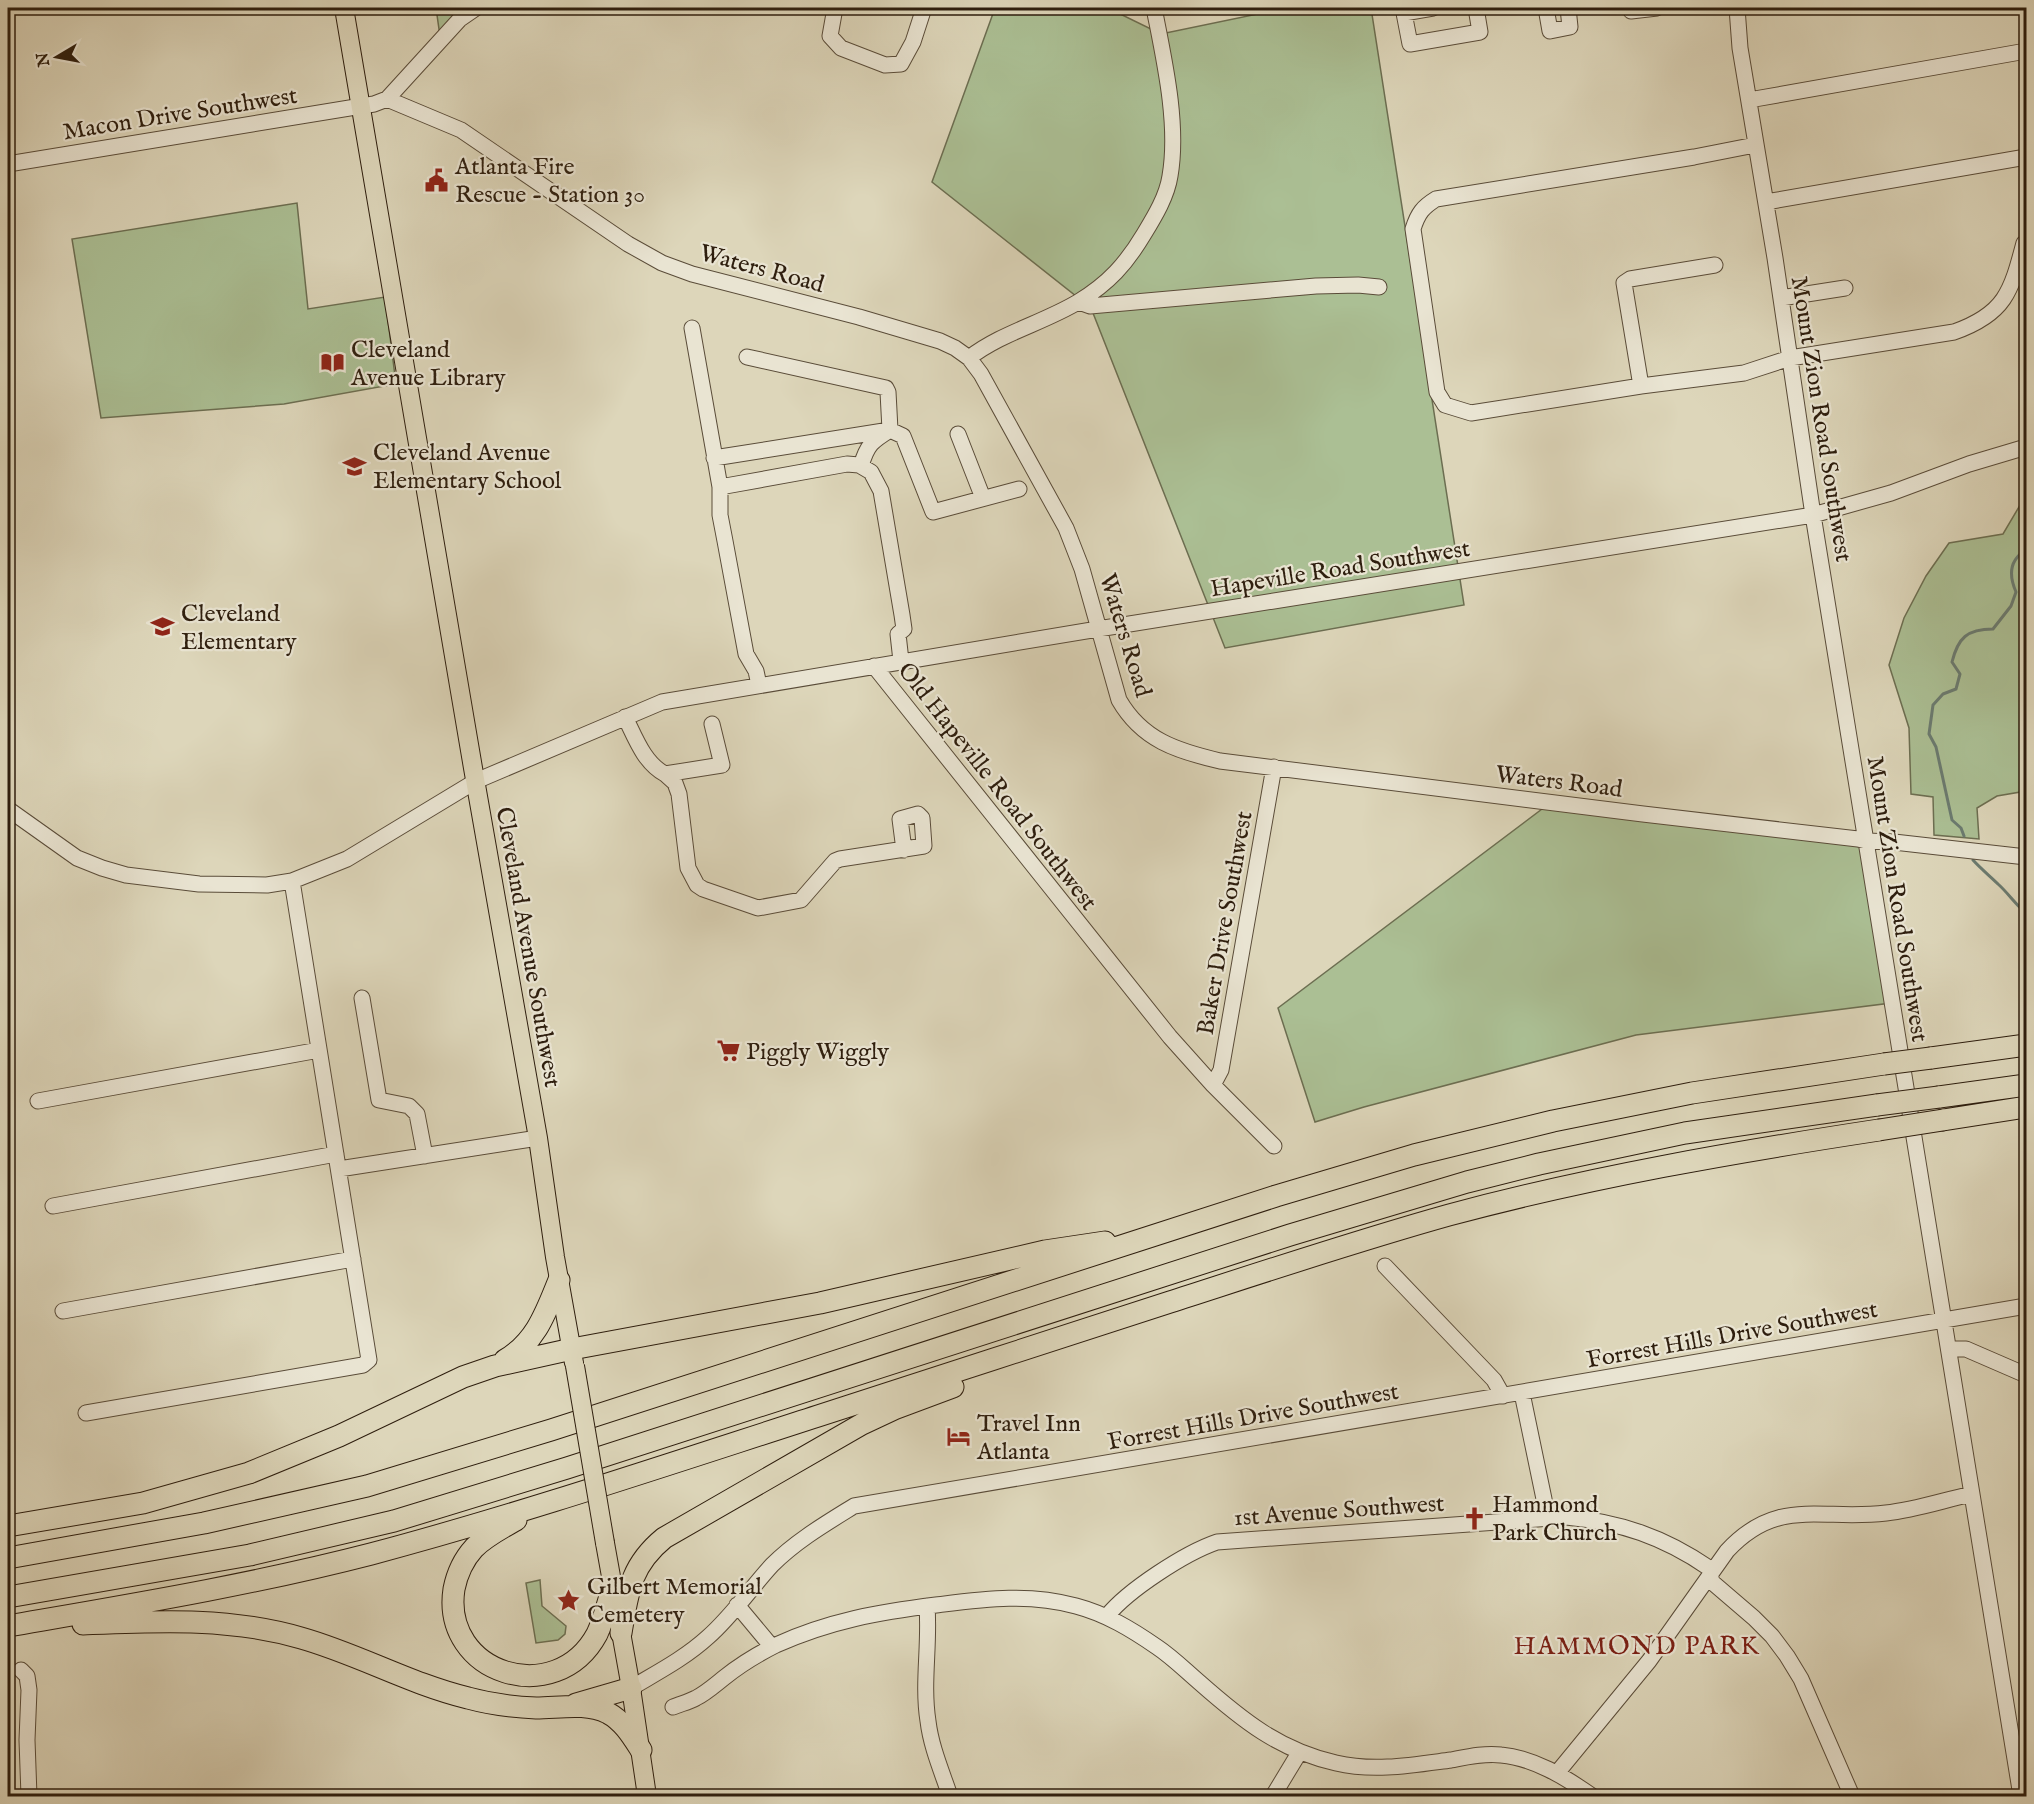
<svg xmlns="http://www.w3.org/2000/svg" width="2034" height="1804" font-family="'IM FELL English',serif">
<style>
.green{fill:#abbf94;stroke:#6c6e51;stroke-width:1.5}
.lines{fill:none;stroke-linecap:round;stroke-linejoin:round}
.stream{stroke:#6b7b70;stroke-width:3}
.minor-casing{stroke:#5a4c39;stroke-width:17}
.major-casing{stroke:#2e1e0e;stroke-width:20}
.highway-casing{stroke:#2e1e0e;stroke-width:23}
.minor{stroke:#e9e4d2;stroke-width:15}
.major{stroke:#ddd6ba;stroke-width:18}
.highway{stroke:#ddd6ba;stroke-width:21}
.major-bridge-casing{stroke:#2e1e0e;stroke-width:20;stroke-linecap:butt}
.highway-bridge-casing{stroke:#2e1e0e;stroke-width:23;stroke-linecap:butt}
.major-bridge{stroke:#ddd6ba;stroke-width:18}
.highway-bridge{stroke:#ddd6ba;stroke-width:21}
.labels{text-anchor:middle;stroke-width:4.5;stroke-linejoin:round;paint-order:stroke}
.street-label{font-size:24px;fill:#2e1e0e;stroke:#e9e4d2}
.poi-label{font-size:24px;fill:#2e1e0e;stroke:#e9e4d2;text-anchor:start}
.neighbourhood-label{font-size:26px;letter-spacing:1.5px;fill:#7a1f14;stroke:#e9e4d2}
</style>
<rect width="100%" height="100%" fill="#ddd6ba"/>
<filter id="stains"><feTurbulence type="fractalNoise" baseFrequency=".00333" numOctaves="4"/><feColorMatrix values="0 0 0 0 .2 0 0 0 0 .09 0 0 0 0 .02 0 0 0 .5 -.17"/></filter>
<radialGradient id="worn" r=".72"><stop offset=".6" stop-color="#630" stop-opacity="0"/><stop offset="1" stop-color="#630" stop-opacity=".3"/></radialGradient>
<!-- green -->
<path class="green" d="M436 8H485L441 43Z
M995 8H1108L1161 34 1287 8H1371L1464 605 1225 648 1091 308 932 182Z
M297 203 308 309 385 297 396 384 284 404 101 418 72 239Z
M2026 495V791L1997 796 1977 808 1979 839 1934 835 1933 797 1911 794 1909 728 1889 665 1904 618 1926 576 1949 543 2003 534Z
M1554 800 1869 845 1891 1003 1636 1035 1364 1107 1315 1122 1278 1008Z
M540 1580 542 1606 566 1626 565 1634 558 1640 536 1643 526 1583Z"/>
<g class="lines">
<!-- stream -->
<path class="stream" d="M1964 836 1961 828 1952 820 1936 747 1929 734 1933 705 1943 694 1956 689 1960 674 1952 662C1958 638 1967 629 1993 629L2011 606 2016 592C2009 576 2009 560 2026 550
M1973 860C1981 869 1990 876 1998 884 2009 894 2015 904 2026 913"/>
<defs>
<path id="minor" d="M835 8 830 36 841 48 885 65 901 64 913 42 924 8
M1433 8 1404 13 1410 44 1480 32 1476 8
M1546 8 1550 31 1570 27 1568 8
M1630 8 1631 11 1657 8
M1737 8 1740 48 1775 258 1813 515 2021 1796
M387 99 461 130 628 244 662 263 692 274 859 317 940 341 955 348 969 358 981 374 1066 528 1082 569 1119 700C1142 740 1177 751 1220 761L1643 814 1858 839 1866 841 1894 842 2026 857
M1749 100 2026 51
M1755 145 1694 157 1436 199C1423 207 1418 213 1413 229L1437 392 1445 405 1471 413 1641 386 1744 373 1790 358 1954 332C2005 314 2011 292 2024 243
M8 164 374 104 387 99 460 19 476 8
M1766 202 2026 157
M1781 298 1845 288
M1079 302 1090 306 1316 286 1358 285 1379 287
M692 328 720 487V515L725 541 746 654 756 671 759 685
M747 357 886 388 888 392 890 430C872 441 867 445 861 466
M969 358C1001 333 1043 323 1078 302 1109 283 1126 264 1144 234 1155 216 1167 196 1170 176 1179 124 1164 59 1154 8
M1641 386 1624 283 1630 279 1715 265
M958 434 983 498
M714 458 890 430 903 436 933 512 1019 489
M720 487 847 464 859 465 871 472 881 491 902 615 904 629 898 634 901 661
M874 666 1170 1037 1213 1085 1274 1146
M625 717C635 737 644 763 665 774L722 765 712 724
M665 774 675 783 679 794 688 868 697 885 703 889 758 908 801 900 835 861 840 859 924 846 922 818 918 814 900 819 904 850
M8 809 77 858 102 868 126 875 199 884 267 885 292 881 347 859 476 781 662 702 1098 629 1813 515 1891 493 1969 464 2026 447
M362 998 379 1100 409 1106 417 1114 425 1156
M1213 1085 1221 1070 1274 767
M38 1101 319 1050
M339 1169 538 1138
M53 1206 336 1154
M1385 1266 1494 1380 1503 1396
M63 1311 353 1259
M1949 1349H1966L2026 1375
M1522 1393 1544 1499 1547 1518
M86 1413 363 1365 369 1360 292 881
M737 1605 772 1647
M927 1606C930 1645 922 1683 928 1721 931 1747 942 1772 950 1796
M1107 1616C1128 1590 1185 1553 1217 1542L1566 1517C1620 1522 1664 1537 1709 1568L1712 1582 1754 1618 1772 1636 1787 1656 1801 1679 1852 1796
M21 1670 27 1676 29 1690 27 1740 29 1796
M631 1688C658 1672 685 1658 708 1637 732 1616 750 1589 772 1565 796 1541 825 1524 854 1506L2026 1306
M673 1707C680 1704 689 1702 696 1698 706 1693 716 1684 725 1677 740 1665 758 1654 776 1645 829 1621 879 1612 936 1605 985 1599 1028 1593 1076 1606 1106 1614 1131 1629 1157 1647 1172 1657 1185 1670 1199 1682 1242 1720 1279 1750 1336 1763 1374 1772 1413 1765 1451 1760 1467 1757 1484 1753 1501 1755 1534 1758 1565 1777 1592 1796
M1557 1773 1649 1661 1727 1551C1778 1496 1821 1521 1886 1513 1915 1510 1944 1500 1972 1494
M1273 1796 1299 1753"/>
<path id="major" d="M344 8 473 768 538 1138 555 1257 574 1363
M605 1543 631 1688 647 1796"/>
<path id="highway" d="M1931 1058 2026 1045
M1939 1097 2026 1085
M1943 1120 2026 1107
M505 1360C536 1342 546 1312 559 1280
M516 1520C502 1528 486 1536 474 1548 464 1559 457 1574 454 1589 441 1674 556 1710 597 1634 604 1619 608 1602 613 1586
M8 1526 143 1503 249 1473 339 1436 463 1377 495 1366 572 1349 820 1303 1045 1251 1105 1242
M8 1558 204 1523 367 1486 551 1430 1276 1196 1414 1155 1553 1121 1692 1093 1884 1064
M8 1597 250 1555 394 1521 567 1468 1290 1235 1467 1182 1539 1164 1685 1133 1877 1105
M83 1624C157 1621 229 1617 301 1638 358 1654 410 1684 468 1698 490 1704 513 1707 536 1708 559 1708 586 1702 608 1713 623 1721 632 1736 641 1750
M8 1626C129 1605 251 1585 371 1554 521 1514 669 1464 818 1416 935 1378 1053 1340 1170 1302 1263 1272 1356 1241 1449 1215 1590 1177 1735 1152 1879 1130
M621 1633C628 1592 630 1566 664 1538L862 1424 894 1409 953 1387
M576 1704 631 1688"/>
</defs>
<!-- minor casing -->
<use href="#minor" class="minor-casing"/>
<!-- major casing -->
<use href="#major" class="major-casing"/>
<!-- highway casing -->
<use href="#highway" class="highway-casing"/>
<!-- minor -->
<use href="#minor" class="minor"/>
<!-- major -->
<use href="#major" class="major"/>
<!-- highway -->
<use href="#highway" class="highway"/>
<defs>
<path id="major-bridge" d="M575 1366 605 1543"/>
<path id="highway-bridge" d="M1884 1064 1931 1058
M1877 1105 1939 1097
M1879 1130 1943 1120"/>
</defs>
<!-- major-bridge casing -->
<use href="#major-bridge" class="major-bridge-casing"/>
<!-- highway-bridge casing -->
<use href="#highway-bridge" class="highway-bridge-casing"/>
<!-- major-bridge -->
<use href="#major-bridge" class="major-bridge"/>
<!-- highway-bridge -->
<use href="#highway-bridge" class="highway-bridge"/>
</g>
<!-- icons -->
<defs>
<symbol id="civic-bare" viewBox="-9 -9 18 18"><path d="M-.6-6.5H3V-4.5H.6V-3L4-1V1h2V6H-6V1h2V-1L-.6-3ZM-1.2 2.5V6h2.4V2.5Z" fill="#8f2418" stroke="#e9e4d2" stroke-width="2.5" paint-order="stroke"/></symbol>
<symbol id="library-bare" viewBox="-9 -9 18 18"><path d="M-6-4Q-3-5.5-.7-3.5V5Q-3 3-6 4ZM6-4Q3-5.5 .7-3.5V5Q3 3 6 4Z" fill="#8f2418" stroke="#e9e4d2" stroke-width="2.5" paint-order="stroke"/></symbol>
<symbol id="school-bare" viewBox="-9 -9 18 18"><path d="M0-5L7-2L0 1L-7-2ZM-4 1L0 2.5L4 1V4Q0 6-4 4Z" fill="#8f2418" stroke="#e9e4d2" stroke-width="2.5" paint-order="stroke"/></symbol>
<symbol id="supermarket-bare" viewBox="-9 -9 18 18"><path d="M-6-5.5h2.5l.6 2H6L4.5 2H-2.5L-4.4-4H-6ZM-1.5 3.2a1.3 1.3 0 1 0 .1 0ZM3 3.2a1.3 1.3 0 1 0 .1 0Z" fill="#8f2418" stroke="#e9e4d2" stroke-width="2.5" paint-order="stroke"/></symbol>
<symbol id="hotel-bare" viewBox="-9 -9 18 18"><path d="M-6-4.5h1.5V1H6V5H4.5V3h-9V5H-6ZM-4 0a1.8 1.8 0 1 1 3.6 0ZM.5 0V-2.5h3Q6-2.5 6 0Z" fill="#8f2418" stroke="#e9e4d2" stroke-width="2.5" paint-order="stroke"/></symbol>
<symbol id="church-bare" viewBox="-9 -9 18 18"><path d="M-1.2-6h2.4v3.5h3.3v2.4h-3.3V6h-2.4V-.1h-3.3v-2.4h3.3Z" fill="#8f2418" stroke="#e9e4d2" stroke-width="2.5" paint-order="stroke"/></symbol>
<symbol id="sight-bare" viewBox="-9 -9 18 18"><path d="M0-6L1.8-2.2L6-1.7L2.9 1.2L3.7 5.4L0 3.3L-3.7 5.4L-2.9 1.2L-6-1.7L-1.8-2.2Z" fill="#8f2418" stroke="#e9e4d2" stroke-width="2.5" paint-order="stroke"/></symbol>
</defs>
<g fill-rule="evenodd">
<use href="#civic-bare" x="420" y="164" width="33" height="33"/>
<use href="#library-bare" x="316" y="346" width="33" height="33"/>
<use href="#school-bare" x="338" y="450" width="33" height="33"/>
<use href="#school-bare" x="146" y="610" width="33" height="33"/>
<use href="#supermarket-bare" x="712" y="1034" width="33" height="33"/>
<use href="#hotel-bare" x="942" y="1420" width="33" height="33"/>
<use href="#church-bare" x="1458" y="1502" width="33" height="33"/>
<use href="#sight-bare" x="552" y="1584" width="33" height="33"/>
</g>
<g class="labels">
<!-- street labels -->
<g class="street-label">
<text transform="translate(180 113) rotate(-9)" y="8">Macon Drive Southwest</text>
<text transform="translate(762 268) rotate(15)" y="8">Waters Road</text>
<text transform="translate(1822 419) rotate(81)" y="8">Mount Zion Road Southwest</text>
<text transform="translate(1340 568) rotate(-9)" y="8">Hapeville Road Southwest</text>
<text transform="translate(1126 635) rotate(73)" y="8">Waters Road</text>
<text transform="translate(1559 781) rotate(7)" y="8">Waters Road</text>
<text transform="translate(998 786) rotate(52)" y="8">Old Hapeville Road Southwest</text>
<text transform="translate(1898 899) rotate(81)" y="8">Mount Zion Road Southwest</text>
<text transform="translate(1224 923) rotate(-80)" y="8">Baker Drive Southwest</text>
<text transform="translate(529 947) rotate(80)" y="8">Cleveland Avenue Southwest</text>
<text transform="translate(1732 1334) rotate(-10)" y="8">Forrest Hills Drive Southwest</text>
<text transform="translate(1253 1416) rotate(-10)" y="8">Forrest Hills Drive Southwest</text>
<text transform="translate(1339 1510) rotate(-4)" y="8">1st Avenue Southwest</text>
</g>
<!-- poi labels -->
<g class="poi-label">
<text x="455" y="174">Atlanta Fire<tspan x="455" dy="28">Rescue - Station 30</tspan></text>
<text x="351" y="357">Cleveland<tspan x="351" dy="28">Avenue Library</tspan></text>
<text x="373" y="460">Cleveland Avenue<tspan x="373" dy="28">Elementary School</tspan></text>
<text x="181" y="621">Cleveland<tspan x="181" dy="28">Elementary</tspan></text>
<text x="746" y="1059">Piggly Wiggly</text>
<text x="977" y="1431">Travel Inn<tspan x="977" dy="28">Atlanta</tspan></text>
<text x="1492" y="1512">Hammond<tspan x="1492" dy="28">Park Church</tspan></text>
<text x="587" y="1594">Gilbert Memorial<tspan x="587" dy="28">Cemetery</tspan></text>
</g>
<!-- neighbourhood labels -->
<g class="neighbourhood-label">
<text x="1637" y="1654">HAMMOND PARK</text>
</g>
</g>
<!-- margin -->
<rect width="2034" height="1804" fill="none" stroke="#ddd6ba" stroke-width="30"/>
<rect x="9" y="9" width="2016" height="1786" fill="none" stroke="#2e1e0e" stroke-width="3"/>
<rect x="15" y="15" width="2004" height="1774" fill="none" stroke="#2e1e0e" stroke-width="1.5"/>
<!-- north arrow -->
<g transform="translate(57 57) rotate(260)" stroke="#e9e4d2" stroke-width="4.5" paint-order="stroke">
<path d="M0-4.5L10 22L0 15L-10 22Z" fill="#2e1e0e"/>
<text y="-9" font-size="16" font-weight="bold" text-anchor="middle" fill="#2e1e0e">N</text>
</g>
<rect width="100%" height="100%" filter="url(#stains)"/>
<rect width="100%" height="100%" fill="url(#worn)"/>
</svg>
